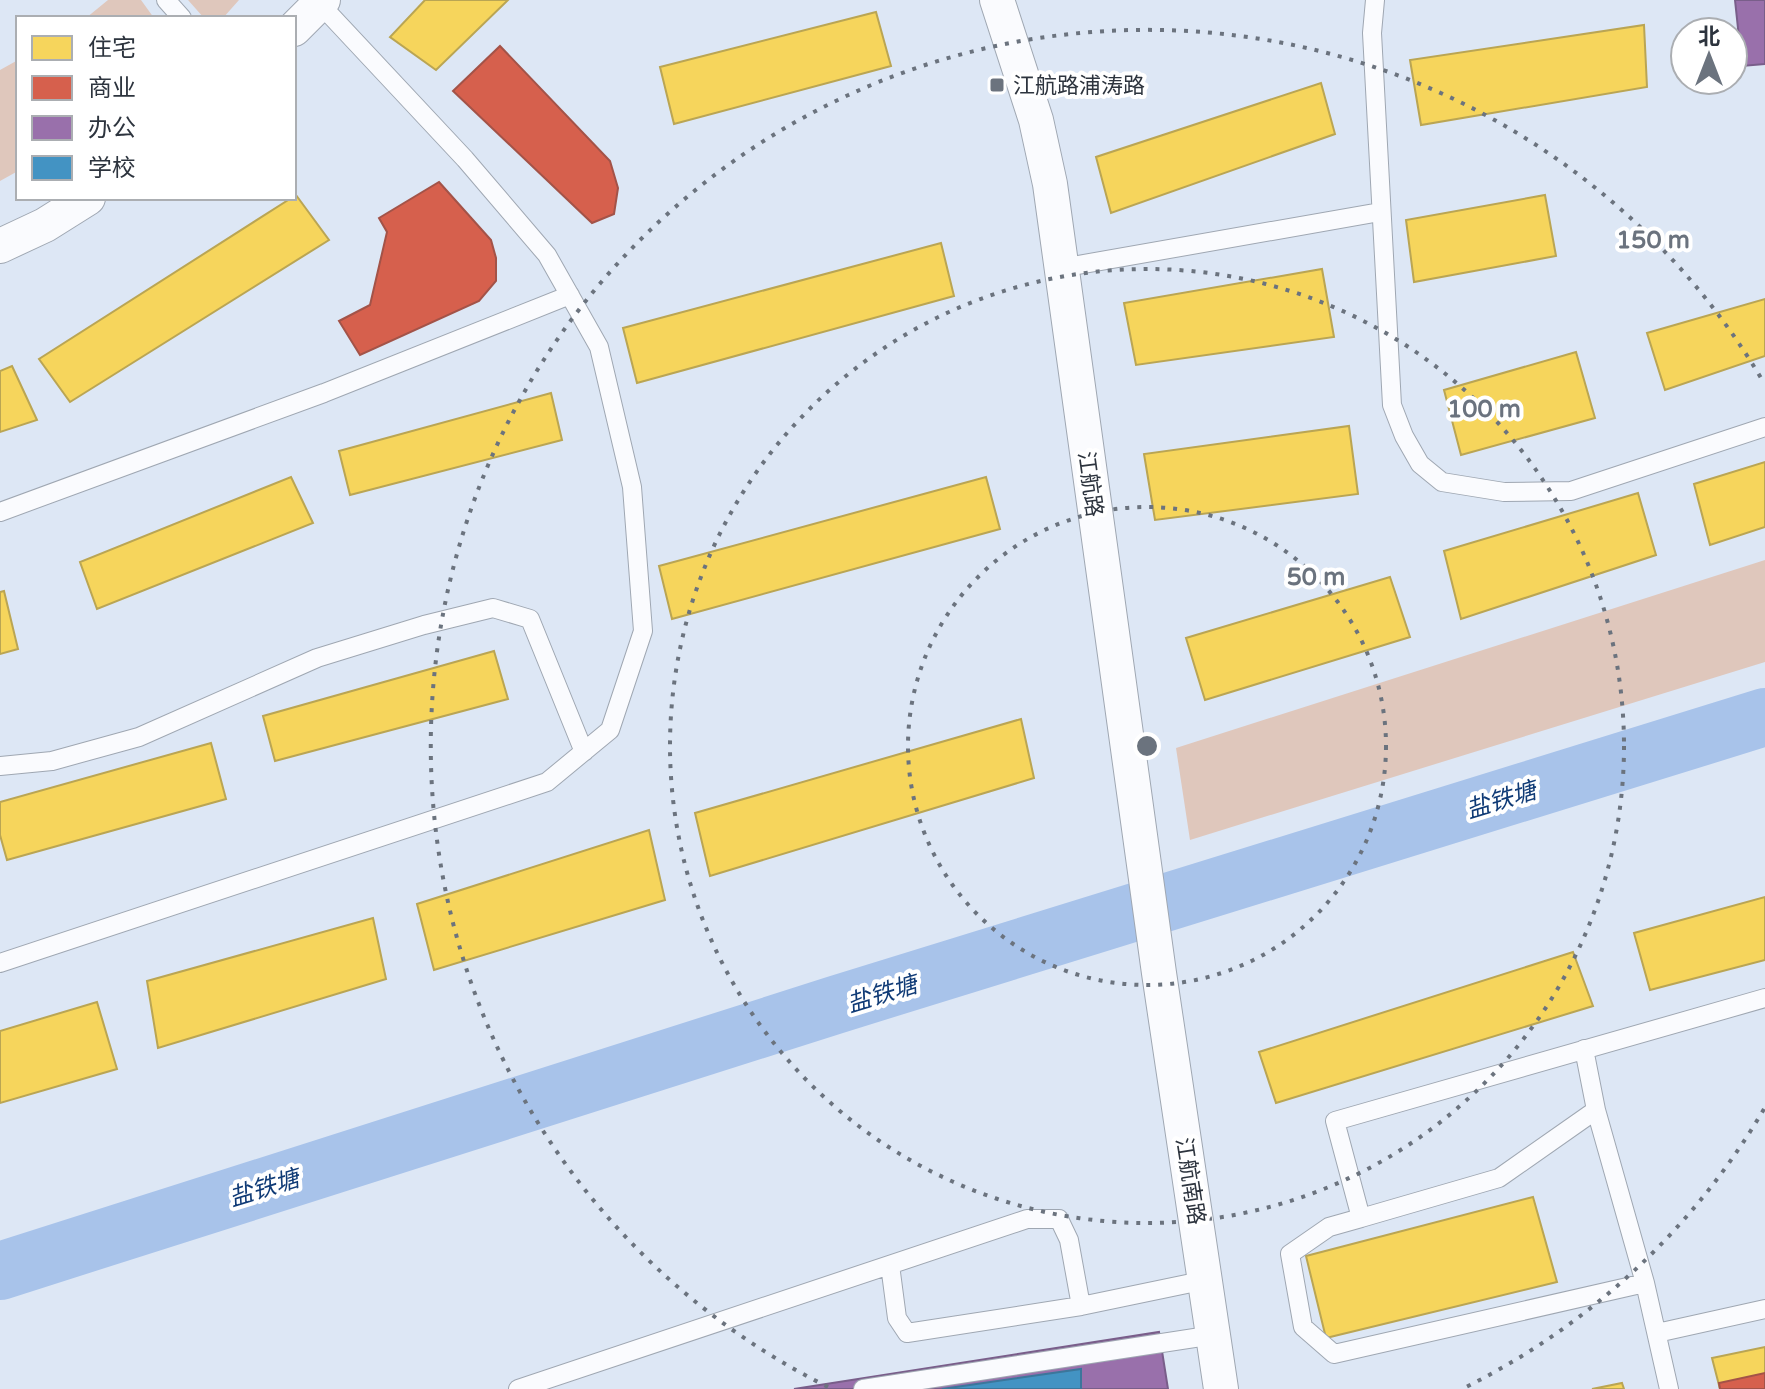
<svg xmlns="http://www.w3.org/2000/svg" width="1765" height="1389" font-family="'Varela Round','Noto Sans SC',sans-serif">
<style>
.green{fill:#dfc7bc}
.homes{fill:#f6d55c;stroke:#baa553;stroke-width:2}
.shops{fill:#d6604d;stroke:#a35348;stroke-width:2}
.offices{fill:#9970ab;stroke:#795e8a;stroke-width:2}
.schools{fill:#4393c3;stroke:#3c769b;stroke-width:2}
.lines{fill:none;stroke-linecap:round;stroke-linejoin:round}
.river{stroke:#a8c3ea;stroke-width:58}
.service-casing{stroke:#9fa7b2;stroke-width:20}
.minor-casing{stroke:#9fa7b2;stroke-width:36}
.service{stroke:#fafbfe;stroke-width:18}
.minor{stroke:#fafbfe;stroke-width:34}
.ring{fill:none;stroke:#6b737e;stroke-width:4;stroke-dasharray:4 8}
.poi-dot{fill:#6b737e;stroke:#fff;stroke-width:3}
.labels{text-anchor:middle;stroke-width:8;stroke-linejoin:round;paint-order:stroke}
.poi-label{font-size:22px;fill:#2d343e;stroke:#fff;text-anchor:start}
.street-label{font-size:22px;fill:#2d343e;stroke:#fff}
.water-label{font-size:24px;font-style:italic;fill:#103b76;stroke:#fff}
.centre{fill:#6b737e;stroke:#fff;stroke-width:4}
.ring-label{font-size:24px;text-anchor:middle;font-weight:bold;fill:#6b737e;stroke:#fff;stroke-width:8;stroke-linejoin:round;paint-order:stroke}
</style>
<rect width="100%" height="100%" fill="#dde7f5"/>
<!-- green -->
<path class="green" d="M108 0H141L154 18H86Z
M188 0H239L223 18H204Z
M18 60V171L0 181V70Z
M1765 560V662L1190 840 1176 748Z"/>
<!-- homes -->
<path class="homes" d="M425 0H508L436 70 390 37Z
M876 12 891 66 674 124 660 67Z
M1644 25 1647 87 1421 125 1410 60Z
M1321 83 1335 134 1111 213 1096 157Z
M296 195 329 240 70 402 39 359Z
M1545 195 1556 256 1414 282 1406 220Z
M941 243 954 296 637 383 623 328Z
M1322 269 1334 337 1136 365 1124 303Z
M1765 299V356L1665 390 1647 333Z
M1576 352 1595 418 1461 455 1444 390Z
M12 366 37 420 0 432V371Z
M551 393 562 440 350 495 339 451Z
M1349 426 1358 494 1155 520 1144 454Z
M1765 462V527L1710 545 1694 484Z
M291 477 313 523 97 609 80 562Z
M986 477 1000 529 672 619 659 566Z
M1638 493 1656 555 1461 619 1444 551Z
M1390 577 1410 637 1205 700 1186 638Z
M4 591 18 649 0 654V592Z
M494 651 508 699 275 761 263 716Z
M1021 719 1034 778 710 876 695 813Z
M211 743 226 799 7 860 0 835V802Z
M649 830 665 900 434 970 417 904Z
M1765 897V960L1650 990 1634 933Z
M373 918 386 979 158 1048 147 981Z
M1573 952 1593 1006 1276 1103 1259 1052Z
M97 1002 117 1069 0 1103V1031Z
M1533 1197 1557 1282 1326 1338 1306 1256Z
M1765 1347V1389H1720L1712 1358Z
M1622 1383 1624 1389H1592Z"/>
<!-- shops -->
<path class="shops" d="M500 46 610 161 618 188 614 214 592 223 453 91Z
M439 182 491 240 496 258V281L479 301 360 355 339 321 370 305 387 232 379 218Z
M1765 1373V1389H1720L1719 1383Z"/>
<!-- offices -->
<path class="offices" d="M1735 0H1765V64L1742 66Z
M1159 1332 1168 1389H794Z"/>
<!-- schools -->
<path class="schools" d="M1081 1369V1389H942Z"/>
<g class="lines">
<!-- river -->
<path class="river" d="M0 1271 835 1005 1765 717"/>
<defs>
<path id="service" d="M166 0 182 18
M1375 0 1372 33 1392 405 1404 436 1420 464 1442 482 1504 492 1571 491 1765 427
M1061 268 1380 212
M0 512 324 393 570 295
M0 766 52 761 139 737 317 658 424 625 493 608 530 619 584 752
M0 963 547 782 610 730 643 631 632 487 599 347 547 255 465 159 320 4
M1596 1110 1645 1283
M1361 1218 1499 1178 1596 1110 1584 1049
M890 1265 897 1318 907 1333 1081 1306
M1657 1333 1765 1309
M518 1389 1027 1219H1059L1069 1240 1081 1306 1206 1280
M863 1389 1214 1335
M1669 1389 1645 1283 1334 1354 1303 1327 1290 1254 1329 1227 1361 1218 1335 1121 1765 998"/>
<path id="minor" d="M997 0 1036 120 1050 184 1159 973 1221 1389
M294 29 323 0
M0 246 45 225 88 198"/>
</defs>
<!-- service casing -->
<use href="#service" class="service-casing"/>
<!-- minor casing -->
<use href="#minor" class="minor-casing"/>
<!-- service -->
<use href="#service" class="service"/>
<!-- minor -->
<use href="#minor" class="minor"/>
</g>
<!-- distance rings -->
<g class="ring">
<circle cx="1147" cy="746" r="239"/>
<circle cx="1147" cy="746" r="477"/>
<path d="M1764 1109A716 716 0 0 1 1466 1387M828 1387A716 716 0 1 1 1764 383"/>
</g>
<!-- markers -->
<rect class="poi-dot" x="989" y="77" width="16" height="16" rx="4"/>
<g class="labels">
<!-- poi labels -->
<g class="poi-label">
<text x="1013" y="93">江航路浦涛路</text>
</g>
<!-- street labels -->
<g class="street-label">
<text transform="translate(1091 484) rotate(82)" y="8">江航路</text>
<text transform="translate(1191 1181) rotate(81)" y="8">江航南路</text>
</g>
<!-- water labels -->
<g class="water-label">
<text transform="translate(1501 800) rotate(-17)" y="8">盐铁塘</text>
<text transform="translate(882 994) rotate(-17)" y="8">盐铁塘</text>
<text transform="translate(264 1188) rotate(-17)" y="8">盐铁塘</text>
</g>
</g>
<circle cx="1147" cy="746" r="12" class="centre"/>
<g class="ring-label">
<text x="1653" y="248">150 m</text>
<text x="1484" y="417">100 m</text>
<text x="1316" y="585">50 m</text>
</g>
<!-- legend -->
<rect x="16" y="16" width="280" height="184" fill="#ffffff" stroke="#abaeb2" stroke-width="2"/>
<rect x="32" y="36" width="40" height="24" fill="#f6d55c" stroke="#abaeb2" stroke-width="2"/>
<text x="88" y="56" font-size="24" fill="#2d343e">住宅</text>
<rect x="32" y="76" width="40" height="24" fill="#d6604d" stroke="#abaeb2" stroke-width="2"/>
<text x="88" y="96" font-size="24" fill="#2d343e">商业</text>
<rect x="32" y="116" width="40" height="24" fill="#9970ab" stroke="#abaeb2" stroke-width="2"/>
<text x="88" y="136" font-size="24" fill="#2d343e">办公</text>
<rect x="32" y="156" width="40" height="24" fill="#4393c3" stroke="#abaeb2" stroke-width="2"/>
<text x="88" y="176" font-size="24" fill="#2d343e">学校</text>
<!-- north arrow -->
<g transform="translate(1709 56)"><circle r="38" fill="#ffffff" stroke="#abaeb2" stroke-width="2"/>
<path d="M0-6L14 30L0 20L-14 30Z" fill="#6b737e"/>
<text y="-12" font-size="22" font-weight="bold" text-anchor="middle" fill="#2d343e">北</text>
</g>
</svg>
